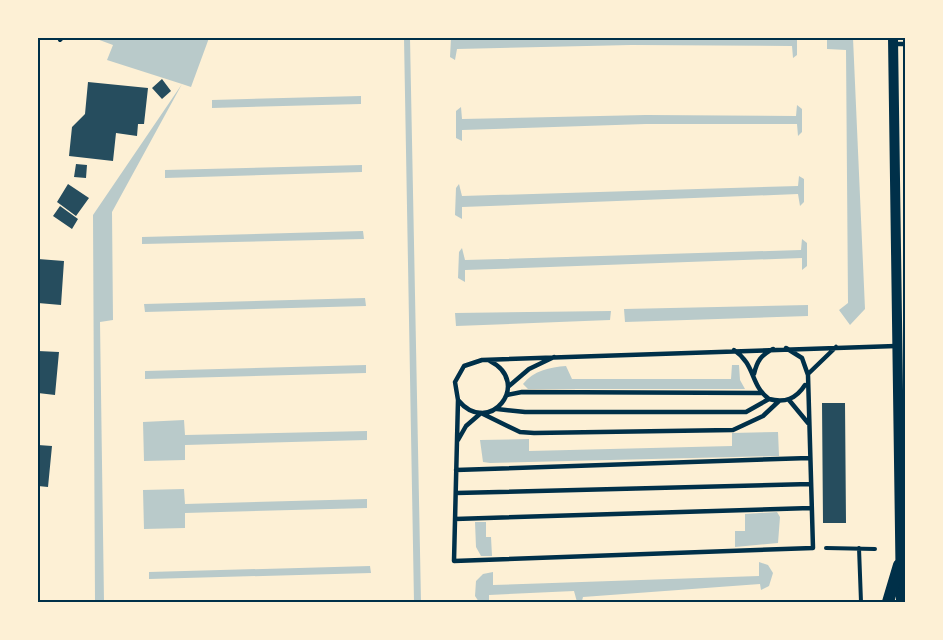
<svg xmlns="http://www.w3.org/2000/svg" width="943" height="640" font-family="'Space Grotesk',sans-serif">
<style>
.green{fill:#b9caca}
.building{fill:#264d5e}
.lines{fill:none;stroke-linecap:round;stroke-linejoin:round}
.path{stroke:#003049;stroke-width:4}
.service{stroke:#003049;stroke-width:4.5}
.tertiary{stroke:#003049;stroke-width:10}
.secondary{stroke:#003049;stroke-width:12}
.neatline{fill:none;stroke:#003049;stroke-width:2}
</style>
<rect width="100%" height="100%" fill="#fdf0d5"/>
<!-- green -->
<path class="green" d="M94 38H209L191 87 182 84 112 212 113 320 100 322 104 602H95L93 215 182 84 107 60 113 45Z
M404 38H410L421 602H414Z
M451 38H797V55L793 58 792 46 631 45 457 49 455 60 450 57Z
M827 38H853L865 309 850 325 839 310 848 303 846 50 827 49Z
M361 96V104L212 108V100Z
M797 105 802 109V132L798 136 797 124H646L462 130V141L456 138V111L461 107 462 119 646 115 796 116Z
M362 165V172L165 178V170Z
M799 176 804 179V202L800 206 798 194 462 207V219L455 215 456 188 459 184 462 196 798 186Z
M363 231 364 239 142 244V237Z
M802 239 807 243V266L802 270V258L465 270V282L458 278 459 252 462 248 465 260 801 250Z
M365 298 366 306 145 312 144 304Z
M808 305V316L625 322 624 309Z
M611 311 610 320 456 326 455 313Z
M366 365V373L145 379V371Z
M732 365H739L740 380 745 389H528L523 384C533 371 550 367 566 366L572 379H731Z
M184 420 185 435 367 431V440L185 445V460L144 461 143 422Z
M778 432 779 456 490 463 483 462 480 440 529 439V451L732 446V433Z
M184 489 185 504 367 499V508L185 513V528L144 529 143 490Z
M777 512 780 517 778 543 735 547V531H745V514Z
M475 522H486V537H491L492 556H481L476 547Z
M759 562 768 565 773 573 769 586 761 590 760 584 583 597 582 601 577 602 574 591 489 595V602H479L475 596 476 581 483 574 493 572V585L759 576Z
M370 566 371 573 149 579V572Z"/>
<!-- building -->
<path class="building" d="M162 79 171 91 162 99 152 88Z
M88 82 148 88 144 124H138L137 136 116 133 113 161 69 156 72 127 85 114Z
M76 164 87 165 86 178 74 177Z
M68 184 89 198 76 216 57 202Z
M60 206 78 219 72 229 53 216Z
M38 259 64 261 61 305 38 303Z
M38 351 59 352 55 395 38 393Z
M822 403H845L846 523H823Z
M38 445 52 446 48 487 38 486Z"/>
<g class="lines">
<!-- path -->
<path class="path" d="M60 40 62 38
M826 548 875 549
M859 548 861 602"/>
<!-- service -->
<path class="service" d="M893 44H906
M734 350C756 365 750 385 769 399 785 403 796 399 805 385
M490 361C533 383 489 438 458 400L455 382 464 366 482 360 896 346
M754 374C757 361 761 355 773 349
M808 374 836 347
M509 386 529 369 554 357
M507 395 522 392 761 393
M458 400 454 561 813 548 808 375 802 358 786 348
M789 400 808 423
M497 409 525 412H746L769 399
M481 413 520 432 534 433 733 430 763 416 779 401
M458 440 466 426 481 413
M456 470 809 458
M456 493 810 484
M455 519 811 508"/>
<!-- tertiary -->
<path class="tertiary" d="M893 38 901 602"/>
<!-- secondary -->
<path class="secondary" d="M888 602 899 565"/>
</g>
<!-- border -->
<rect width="943" height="640" fill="none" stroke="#fdf0d5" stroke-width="78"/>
<rect x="39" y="39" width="865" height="562" class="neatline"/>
</svg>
